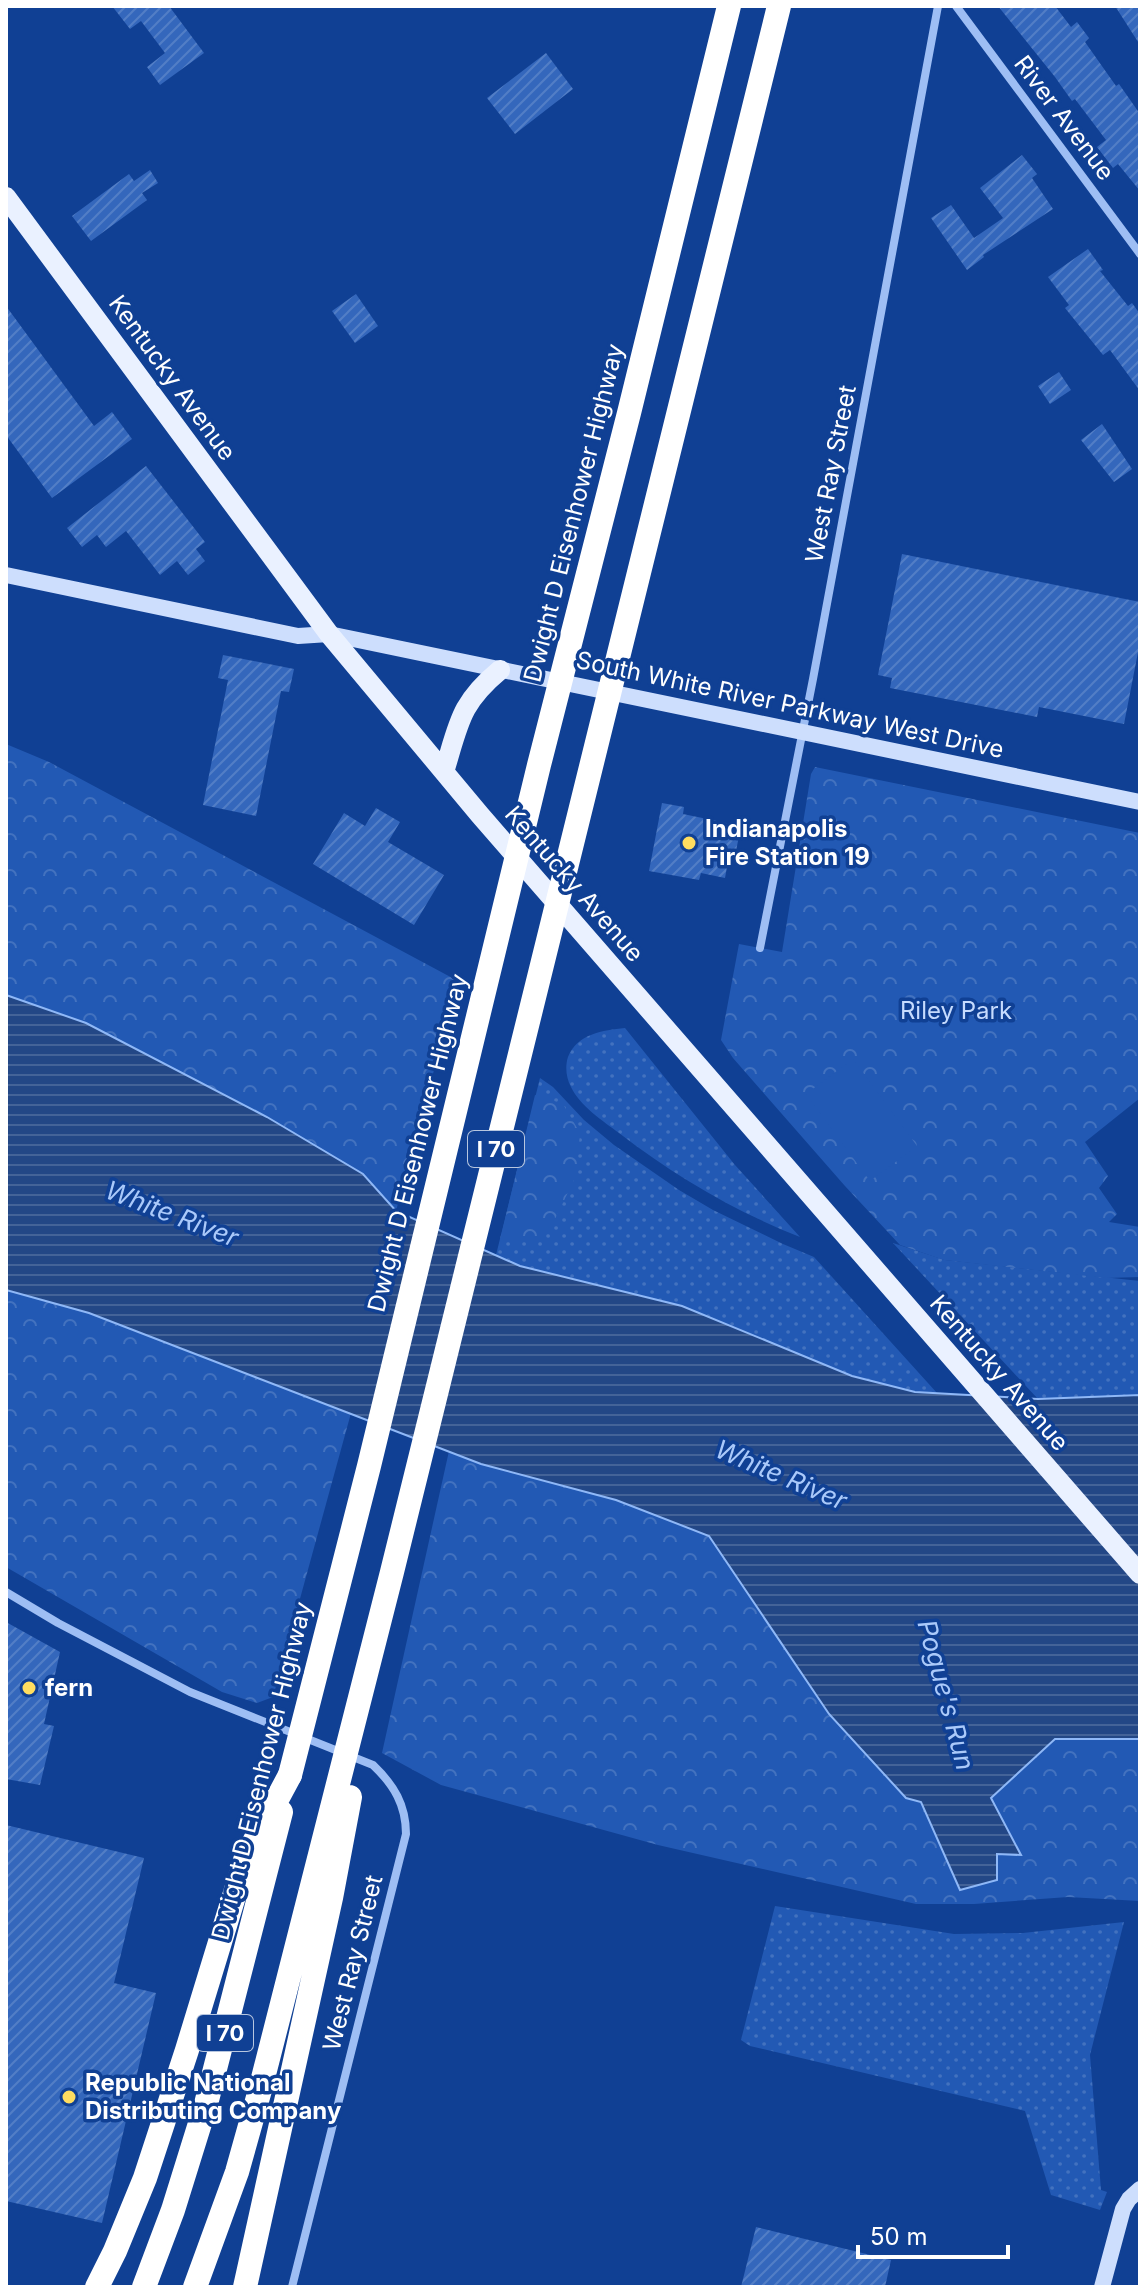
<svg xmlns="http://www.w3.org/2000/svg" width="1146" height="2293" font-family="Inter,sans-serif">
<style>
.grass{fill:url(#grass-dots)}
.forest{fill:url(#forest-crowns)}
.pitch{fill:#2259b4}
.water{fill:url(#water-rules);stroke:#8fb8f7;stroke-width:2}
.building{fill:url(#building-hatch)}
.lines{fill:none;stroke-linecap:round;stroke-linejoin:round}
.street{stroke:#9ebef4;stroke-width:8}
.secondary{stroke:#cddefd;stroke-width:16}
.primary{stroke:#eaf1ff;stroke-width:20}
.highway{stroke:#fff;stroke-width:24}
.highway-bridge{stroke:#fff;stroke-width:24}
.poi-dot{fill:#ffdd60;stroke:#104094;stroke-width:3}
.labels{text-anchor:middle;stroke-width:7;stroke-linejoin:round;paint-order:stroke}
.shield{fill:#104094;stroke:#b7c6df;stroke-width:2}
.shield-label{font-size:22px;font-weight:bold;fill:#fff}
.street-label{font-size:24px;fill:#fff;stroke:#104094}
.poi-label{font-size:24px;font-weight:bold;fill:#fff;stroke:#104094;text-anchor:start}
.park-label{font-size:24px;fill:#c6dbfe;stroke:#104094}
.water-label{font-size:26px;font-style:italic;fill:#aac9fa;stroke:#104094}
</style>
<defs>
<pattern id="grass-dots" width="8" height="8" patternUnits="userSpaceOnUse" patternTransform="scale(2)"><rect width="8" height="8" fill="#2259b4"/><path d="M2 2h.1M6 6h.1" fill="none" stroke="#4372bf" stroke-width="1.8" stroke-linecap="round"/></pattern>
<pattern id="forest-crowns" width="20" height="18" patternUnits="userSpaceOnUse" patternTransform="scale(2)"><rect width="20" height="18" fill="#2259b4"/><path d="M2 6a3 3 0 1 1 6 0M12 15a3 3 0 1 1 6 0" fill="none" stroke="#4372bf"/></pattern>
<pattern id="water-rules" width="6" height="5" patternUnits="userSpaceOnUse" patternTransform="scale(2)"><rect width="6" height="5" fill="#234786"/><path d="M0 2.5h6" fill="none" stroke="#446398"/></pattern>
<pattern id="building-hatch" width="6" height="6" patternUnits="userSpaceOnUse" patternTransform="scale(2)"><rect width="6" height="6" fill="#3467bc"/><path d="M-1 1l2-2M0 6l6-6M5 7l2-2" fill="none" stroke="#527ec6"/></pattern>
</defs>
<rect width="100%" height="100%" fill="#104094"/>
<!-- grass -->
<path class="grass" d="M625 1028 735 1165 800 1237C734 1211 675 1176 619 1133 603 1121 580 1106 571 1087 566 1078 565 1066 568 1057 577 1034 603 1030 625 1028Z
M540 1078 553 1087 584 1120 614 1145 679 1190 713 1210 783 1244 814 1257 937 1393 915 1392 852 1376 682 1306 520 1266 496 1255Z
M893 1243 945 1260 1140 1281V1395L1038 1399Z
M775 1906 954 1934 1023 1933 1124 1922 1090 2055 1101 2190 1107 2192 1100 2210 1051 2195 1025 2111 750 2046 741 2040Z"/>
<!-- forest -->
<path class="forest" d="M6 744 49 762 458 981 396 1211 363 1174 86 1023 6 995Z
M815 767 1140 833V1098L1085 1142 1108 1176 1099 1188 1117 1214 1109 1222 1140 1227V1277L1106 1278 944 1260 900 1245 845 1186 733 1058 721 1040 739 944 782 952 811 774Z
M535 1095 563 1104 580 1133 576 1176 552 1225 530 1242 500 1240Z
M6 1290 89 1313 351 1413 273 1697 257 1703 222 1692 6 1567Z
M449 1451 481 1464 616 1500 709 1536 829 1714 921 1802 960 1890 978 1884 991 1798 1056 1739H1140V1901L1068 1897 974 1904H916L658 1845 441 1785 382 1753Z"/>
<!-- pitch -->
<path class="pitch" d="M853 1059 917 1146 870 1181 806 1094Z"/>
<!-- water -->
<path class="water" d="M6 995 86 1023 267 1117 363 1174 396 1211 520 1266 682 1306 852 1376 915 1392 1038 1399 1140 1395V1739H1055L991 1798 1021 1855 997 1854V1880L960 1890 921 1802 906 1798 829 1714 709 1536 616 1500 481 1464 89 1313 6 1290Z"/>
<!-- building -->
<path class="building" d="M112 6H169L204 53 160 85 147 67 165 53 141 21 130 29Z
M998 6H1055L1071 27 1077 22 1089 38 1085 42 1116 86 1119 84 1140 114V191L1118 164 1113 168 1097 147 1106 140 1075 99 1072 101 1055 77Z
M1115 6H1140V45Z
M546 53 573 89 515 134 487 98Z
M1022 155 1037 174 1032 178 1053 209 983 255 984 257 967 270 931 218 951 205 974 238 1003 218 980 188Z
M150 170 158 183 142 193 147 200 91 241 72 216 129 174 134 181Z
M1088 249 1103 270 1100 271 1128 306 1132 303 1140 314V391L1110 350 1103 355 1065 308 1069 305 1048 277Z
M356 294 378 326 355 343 332 311Z
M6 306 94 426 112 412 132 439 52 498 6 435Z
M1059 372 1071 390 1050 404 1038 386Z
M1102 424 1132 469 1114 482 1081 440Z
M146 466 205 542 196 549 205 561 188 575 177 561 160 575 126 531 106 547 97 535 82 547 67 528Z
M902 554 1140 602V642L1124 724 1039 707 1037 717 890 688 892 678 878 675Z
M223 655 294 669 289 692 281 691 256 816 203 805 228 680 218 678Z
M662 803 684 807 683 814 741 826 736 851 730 850 725 878 701 873 699 880 649 871Z
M376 808 400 822 388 842 444 875 414 925 313 864 344 813 365 826Z
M6 1622 60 1652 44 1724 54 1726 40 1785 6 1779Z
M6 1825 144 1858 114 1983 156 1993 102 2223 6 2201Z
M756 2227 891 2260 885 2287H741Z"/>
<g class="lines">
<!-- street -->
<path class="street" d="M956 6 1140 254
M760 948 813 679 938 6
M6 1592 58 1623 190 1692 373 1765C394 1785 406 1805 406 1834L292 2287"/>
<!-- secondary -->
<path class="secondary" d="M6 575 298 636 329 634 1140 802
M1102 2287 1123 2209 1129 2199 1140 2189"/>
<!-- primary -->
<path class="primary" d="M6 197 329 634 480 815 1140 1574
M444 772C459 724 459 704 500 670"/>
<!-- highway -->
<path class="highway" d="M97 2287 115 2251 145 2178 187 2050 246 1857 290 1775
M144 2287 173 2210 206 2104 281 1812"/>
<!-- highway-bridge -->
<path class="highway-bridge" d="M290 1775 369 1466 539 765 629 413 729 6
M195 2287 237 2172 260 2090 392 1572 779 6
M245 2287 331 1898 350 1797"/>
</g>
<!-- markers -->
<g class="poi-dot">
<circle cx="689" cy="843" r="8"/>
<circle cx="29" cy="1688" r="8"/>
<circle cx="69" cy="2097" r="8"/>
</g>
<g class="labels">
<!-- shield labels -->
<g class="shield">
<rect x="468" y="1131" width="56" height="36" rx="6"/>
<rect x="197" y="2015" width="56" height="36" rx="6"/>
</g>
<g class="shield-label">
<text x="496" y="1157">I 70</text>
<text x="225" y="2041">I 70</text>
</g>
<!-- street labels -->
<g class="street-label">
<text transform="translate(1064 118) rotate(53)" y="8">River Avenue</text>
<text transform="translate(172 378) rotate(54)" y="8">Kentucky Avenue</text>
<text transform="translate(831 474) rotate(-79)" y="8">West Ray Street</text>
<text transform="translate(574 513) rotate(-76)" y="8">Dwight D Eisenhower Highway</text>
<text transform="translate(790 705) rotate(12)" y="8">South White River Parkway West Drive</text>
<text transform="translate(574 884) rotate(49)" y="8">Kentucky Avenue</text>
<text transform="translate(418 1143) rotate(-76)" y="8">Dwight D Eisenhower Highway</text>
<text transform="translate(999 1373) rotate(49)" y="8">Kentucky Avenue</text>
<text transform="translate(262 1771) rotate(-76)" y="8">Dwight D Eisenhower Highway</text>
<text transform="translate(353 1963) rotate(-76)" y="8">West Ray Street</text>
</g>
<!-- poi labels -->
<g class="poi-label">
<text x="705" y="837">Indianapolis<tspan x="705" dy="28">Fire Station 19</tspan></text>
<text x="45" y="1696">fern</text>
<text x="85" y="2091">Republic National<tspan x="85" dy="28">Distributing Company</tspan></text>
</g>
<!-- park labels -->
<g class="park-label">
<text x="956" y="1019">Riley Park</text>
</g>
<!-- water labels -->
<g class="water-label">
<text transform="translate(172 1214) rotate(21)" y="9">White River</text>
<text transform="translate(781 1475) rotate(23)" y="9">White River</text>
<text transform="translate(946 1695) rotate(75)" y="9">Pogue's Run</text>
</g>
</g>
<!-- border -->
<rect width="1146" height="2293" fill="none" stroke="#ffffff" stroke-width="16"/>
<!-- scale -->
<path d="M858 2245v12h150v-12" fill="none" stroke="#ffffff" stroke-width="4"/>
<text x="870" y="2245" font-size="24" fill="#ffffff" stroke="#104094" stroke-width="6" paint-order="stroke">50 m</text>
</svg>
